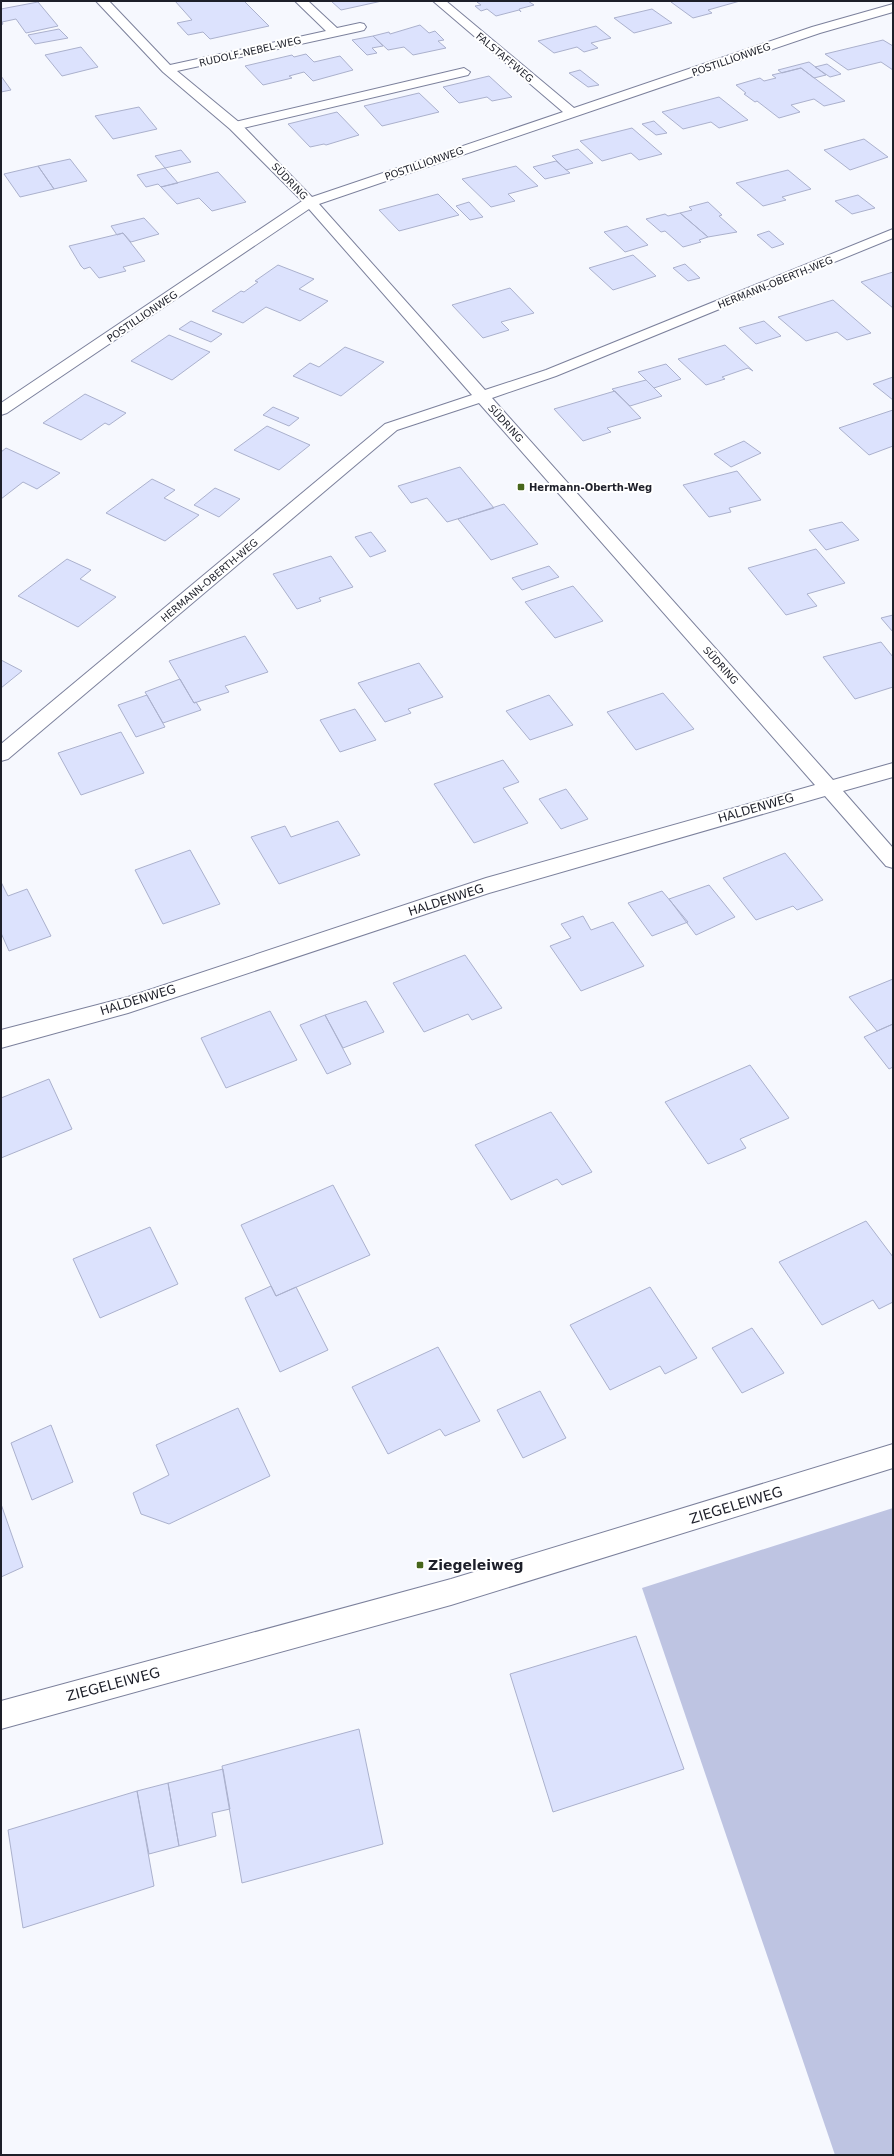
<svg xmlns="http://www.w3.org/2000/svg" width="894" height="2156" font-family="'DejaVu Sans',sans-serif">
<style>
.green{fill:#bec4e2}
.building{fill:#dce2fd;stroke:#abb1cd}
.lines{fill:none;stroke-linecap:round;stroke-linejoin:round}
.service-casing{stroke:#7c819c;stroke-width:2}
.minor-casing{stroke:#7c819c;stroke-width:2}
.service{fill:#fff;fill-rule:evenodd}
.minor{fill:#fff;fill-rule:evenodd}
.poi-dot{fill:#47661b;stroke:#fff;stroke-width:1.5}
.labels{text-anchor:middle;stroke-width:4;stroke-linejoin:round;paint-order:stroke}
.far-street-label{font-size:10px;fill:#1d1f29;stroke:#fff}
.far-poi-label{font-size:10px;font-weight:bold;fill:#1d1f29;stroke:#fff;text-anchor:start}
.street-label{font-size:12px;fill:#1d1f29;stroke:#fff}
.near-street-label{font-size:14px;fill:#1d1f29;stroke:#fff}
.near-poi-label{font-size:14px;font-weight:bold;fill:#1d1f29;stroke:#fff;text-anchor:start}
</style>
<rect width="100%" height="100%" fill="#f6f8fe"/>
<!-- green -->
<path class="green" d="M893 1508V2155H835L642 1588Z"/>
<!-- building -->
<path class="building" d="M175 1H244L269 26 210 39 203 32 188 35 177 23 192 20Z
M331 1H382L341 10Z
M528 1 534 5 519 9 521 12 519 10 496 16 487 9 481 11 475 6 481 5 477 2 480 1Z
M676 1H740L708 10 712 13 693 18 671 2Z
M38 2 58 26 26 33 16 19 2 22 3 24 1 25V9Z
M652 9 672 23 634 33 614 18Z
M420 25 429 33 435 31 444 40 438 41 446 48 413 55 404 47 388 50 373 36 389 32 390 34Z
M596 26 611 38 591 43 598 48 584 52 577 47 554 53 538 41Z
M59 29 68 38 35 44 28 35Z
M373 36 383 46 372 48 377 53 367 55 352 40Z
M883 40 893 46V70L881 62 848 70 825 54Z
M81 47 98 67 62 76 45 55Z
M306 54 314 62 340 56 353 70 313 81 304 72 289 76 292 78 263 85 245 66 292 55 294 57Z
M809 62 826 75 814 78 801 68 782 73 778 70Z
M827 64 841 74 830 77 815 67Z
M801 68 845 101 824 106 814 99 791 105 800 112 779 118 757 101 755 102 744 94 746 93 736 85 760 78 764 81 776 78 772 75Z
M580 70 599 85 588 87 569 73Z
M1 76 11 90 1 92Z
M489 76 512 97 492 101 487 97 459 103 443 87Z
M419 93 439 112 382 126 364 106Z
M719 97 748 120 719 128 711 122 683 129 662 112Z
M139 107 157 129 113 139 95 116Z
M337 112 359 135 326 145 324 144 310 147 288 124Z
M654 121 667 133 656 135 642 124Z
M632 128 662 154 639 160 631 153 602 161 580 141Z
M864 139 888 157 850 170 824 150Z
M578 149 593 163 566 170 552 156Z
M181 150 191 162 165 168 155 156Z
M70 159 87 181 54 189 38 166Z
M556 161 570 173 545 179 533 167Z
M38 166 54 189 20 197 4 174Z
M516 166 538 186 508 194 515 201 491 207 462 179Z
M165 168 178 183 161 187 158 184 146 187 137 175Z
M788 170 811 189 782 197 786 200 763 206 736 183Z
M218 172 246 202 212 211 199 198 177 204 161 187Z
M438 194 459 215 399 231 379 210Z
M858 195 875 208 852 214 835 201Z
M469 202 483 217 470 220 456 206Z
M708 202 722 215 719 216 737 232 708 237 680 213 692 210 689 207Z
M680 213 708 237 699 240 701 242 683 247 665 231 661 232 646 219 665 214 668 216Z
M144 218 159 234 131 242 123 233 117 235 111 226Z
M627 226 648 245 625 252 604 232Z
M769 231 784 244 772 248 757 235Z
M123 233 145 261 123 267 126 271 99 278 90 267 84 269 81 266 69 246Z
M633 255 656 276 613 290 589 268Z
M685 264 700 278 688 281 673 268Z
M278 265 314 279 299 289 328 301 300 321 266 307 243 323 212 311 241 291 244 292 258 282 255 281Z
M893 272V308L861 282Z
M510 288 534 313 501 322 509 330 483 338 452 305Z
M833 300 871 333 847 340 837 332 806 341 778 317Z
M191 321 222 334 211 342 179 329Z
M764 321 781 336 756 344 739 328Z
M169 335 210 352 172 380 131 361Z
M725 345 753 371 748 368 722 377 725 379 706 385 678 359Z
M345 347 384 362 341 396 293 376 310 363 319 367Z
M666 364 681 379 654 388 638 372Z
M893 377V400L873 384Z
M646 380 662 396 630 406 612 389Z
M615 391 641 418 607 428 611 432 583 441 554 409Z
M85 394 126 413 109 425 105 423 81 440 43 423Z
M273 407 299 418 289 426 263 415Z
M893 410V446L869 455 839 428Z
M267 426 310 445 279 470 234 450Z
M744 441 761 453 731 467 714 454Z
M6 448 60 473 37 489 23 482 1 499V452Z
M460 467 494 508 447 522 427 498 411 503 398 486Z
M737 471 761 500 729 508 731 512 709 517 683 485Z
M152 479 175 490 164 498 199 515 165 541 106 513Z
M215 488 240 499 219 517 194 505Z
M504 504 538 544 491 560 458 519Z
M842 522 859 540 826 550 809 530Z
M371 532 386 551 370 557 355 537Z
M816 549 845 583 807 594 817 606 786 615 748 568Z
M331 556 353 587 319 598 321 601 297 609 273 574Z
M67 559 91 570 80 579 116 597 78 627 18 596Z
M549 566 559 577 522 590 512 578Z
M573 586 603 621 555 638 525 602Z
M893 615V632L881 618Z
M245 636 268 672 225 686 229 692 194 703 169 661Z
M881 642 893 657V687L855 699 823 657Z
M1 660 22 671 1 688Z
M419 663 443 697 408 709 411 713 385 722 358 683Z
M180 679 194 703 196 702 201 710 163 723 145 692Z
M663 693 694 729 636 750 607 712Z
M147 695 165 727 136 737 118 705Z
M549 695 573 725 530 740 506 711Z
M355 709 376 740 340 752 320 720Z
M121 732 144 773 81 795 58 753Z
M503 760 519 782 503 788 528 823 474 843 434 784Z
M566 789 588 819 561 829 539 799Z
M338 821 360 855 279 884 251 837 285 826 291 837Z
M190 850 220 904 163 924 135 870Z
M785 853 823 900 797 910 793 906 756 920 723 878Z
M1 882 8 896 27 889 51 936 9 951 1 933Z
M709 885 735 917 696 935 669 899Z
M662 891 688 922 652 936 628 903Z
M583 916 591 930 613 922 644 966 581 991 550 946 571 938 561 924Z
M465 955 502 1008 472 1020 468 1014 424 1032 393 983Z
M893 979V1024L877 1031 849 997Z
M366 1001 384 1032 343 1048 325 1015Z
M270 1011 297 1060 226 1088 201 1038Z
M325 1015 351 1064 327 1074 300 1025Z
M893 1024V1067L889 1069 864 1037Z
M750 1065 789 1118 740 1139 746 1148 708 1164 665 1102Z
M49 1079 72 1129 1 1158V1098Z
M551 1112 592 1172 562 1185 557 1179 511 1200 475 1145Z
M333 1185 370 1255 276 1296 241 1225Z
M866 1221 893 1257V1302L879 1309 873 1300 822 1325 779 1262Z
M150 1227 178 1284 100 1318 73 1259Z
M271 1286 276 1296 296 1287 328 1350 280 1372 245 1298Z
M650 1287 697 1358 665 1374 660 1366 610 1390 570 1325Z
M752 1328 784 1373 742 1393 712 1348Z
M438 1347 480 1421 445 1436 440 1429 388 1454 352 1387Z
M540 1391 566 1438 523 1458 497 1410Z
M238 1408 270 1476 169 1524 141 1514 133 1493 169 1475 156 1445Z
M51 1425 73 1482 32 1500 11 1443Z
M1 1504 23 1567 1 1577Z
M636 1636 684 1769 553 1812 510 1674Z
M359 1729 383 1844 242 1883 222 1766Z
M223 1769 230 1809 212 1813 216 1836 179 1846 168 1783Z
M168 1783 179 1846 149 1854 137 1791Z
M137 1791 154 1886 23 1928 8 1830Z"/>
<g class="lines">
<defs>
<path id="service" d="M464 68 470 72 468 75 235 130 228 126 235 122Z"/>
<path id="minor" d="M96 1H109L170 65 326 31 295 1H308L337 28 360 23 364 24 366 27 364 30 360 31 177 71 240 123 312 197 563 112 433 1H446L574 108 812 27 893 4V12L820 33 319 204 485 390 546 370 893 229V238L556 376 492 398 833 780 893 763V777L843 791 893 848V868L886 866 825 796 489 893 128 1013 1 1048V1030L128 997 486 878 815 785 479 403 397 430 8 759 1 761V744L385 424 472 395 309 209 7 413 1 415V403L302 201 230 129 163 72Z
M893 1444V1468L451 1605 1 1729V1701L451 1579Z"/>
</defs>
<!-- service casing -->
<use href="#service" class="service-casing"/>
<!-- minor casing -->
<use href="#minor" class="minor-casing"/>
<!-- service -->
<use href="#service" class="service"/>
<!-- minor -->
<use href="#minor" class="minor"/>
</g>
<!-- markers -->
<g class="poi-dot">
<rect x="517" y="483" width="8" height="8" rx="2"/>
<rect x="416" y="1561" width="8" height="8" rx="2"/>
</g>
<g class="labels">
<!-- far-street labels -->
<g class="far-street-label">
<text transform="translate(250 51) rotate(-13)" y="4">RUDOLF-NEBEL-WEG</text>
<text transform="translate(505 57) rotate(40)" y="4">FALSTAFFWEG</text>
<text transform="translate(731 59) rotate(-19)" y="4">POSTILLIONWEG</text>
<text transform="translate(424 163) rotate(-19)" y="4">POSTILLIONWEG</text>
<text transform="translate(290 181) rotate(46)" y="4">SÜDRING</text>
<text transform="translate(775 282) rotate(-22)" y="4">HERMANN-OBERTH-WEG</text>
<text transform="translate(142 316) rotate(-34)" y="4">POSTILLIONWEG</text>
<text transform="translate(506 423) rotate(48)" y="4">SÜDRING</text>
<text transform="translate(209 580) rotate(-40)" y="4">HERMANN-OBERTH-WEG</text>
<text transform="translate(721 665) rotate(48)" y="4">SÜDRING</text>
</g>
<!-- far-poi labels -->
<g class="far-poi-label">
<text x="529" y="491">Hermann-Oberth-Weg</text>
</g>
<!-- street labels -->
<g class="street-label">
<text transform="translate(756 808) rotate(-16)" y="4">HALDENWEG</text>
<text transform="translate(446 900) rotate(-18)" y="4">HALDENWEG</text>
<text transform="translate(138 1000) rotate(-17)" y="4">HALDENWEG</text>
</g>
<!-- near-street labels -->
<g class="near-street-label">
<text transform="translate(736 1505) rotate(-17)" y="5">ZIEGELEIWEG</text>
<text transform="translate(113 1684) rotate(-15)" y="5">ZIEGELEIWEG</text>
</g>
<!-- near-poi labels -->
<g class="near-poi-label">
<text x="428" y="1570">Ziegeleiweg</text>
</g>
</g>
<!-- border -->
<rect width="894" height="2156" fill="none" stroke="#1d1f29" stroke-width="4"/>
</svg>
